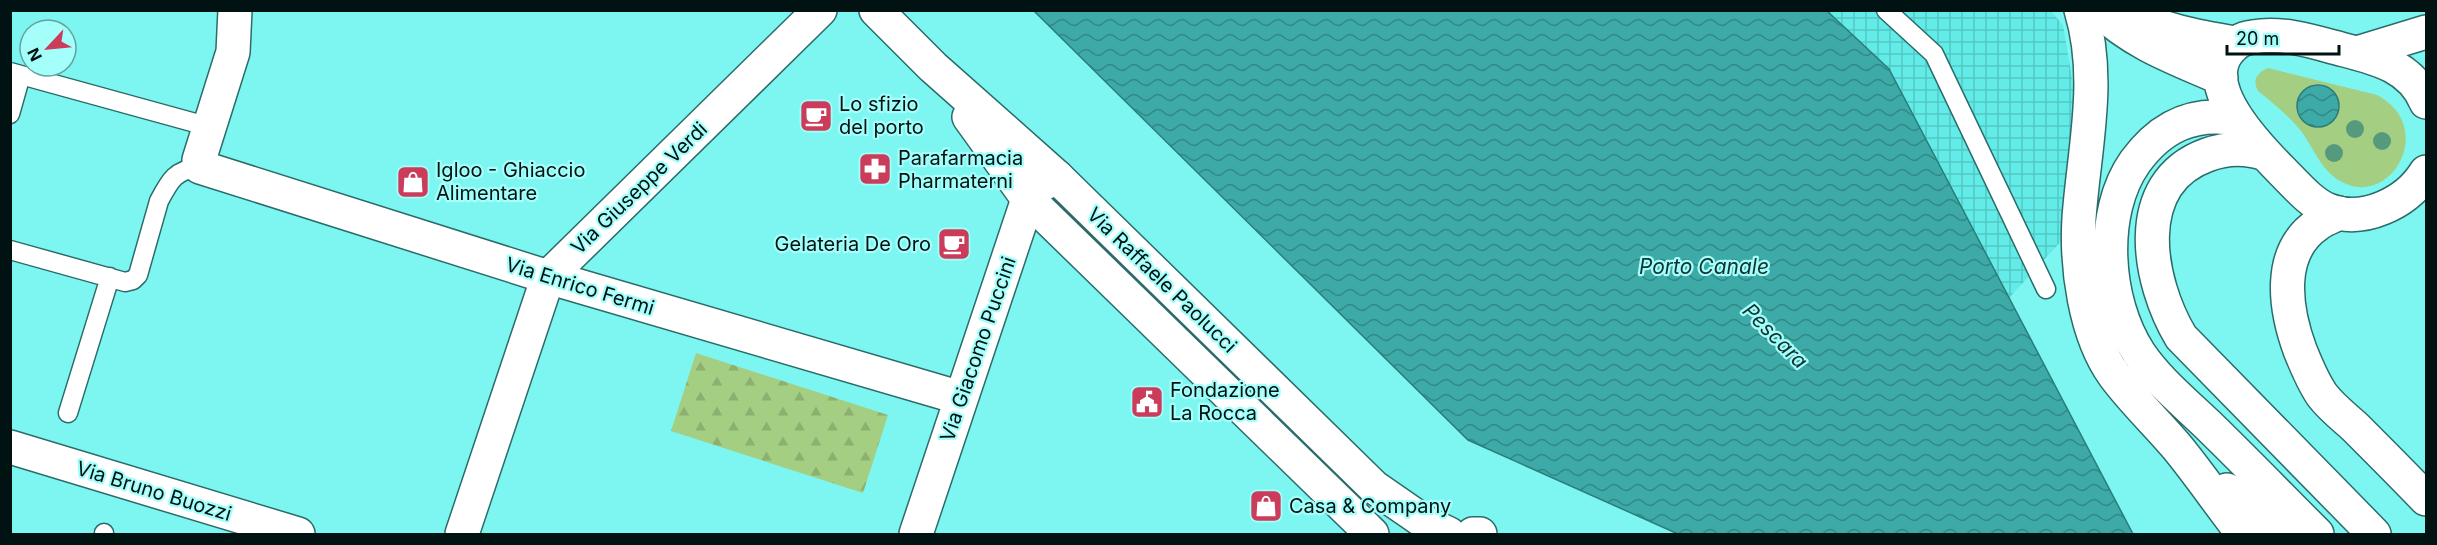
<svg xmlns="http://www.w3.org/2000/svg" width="2437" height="545" font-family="Inter,sans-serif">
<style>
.industrial{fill:url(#industrial-grid)}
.grass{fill:#a4ce82}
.forest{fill:url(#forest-firs)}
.water{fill:url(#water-waves);stroke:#2b7d7a;stroke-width:1.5}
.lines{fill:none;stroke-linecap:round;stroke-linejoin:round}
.service-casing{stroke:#2b6c6a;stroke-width:21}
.minor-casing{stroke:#2b6c6a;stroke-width:36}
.tertiary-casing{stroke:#2b6c6a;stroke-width:36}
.trunk-casing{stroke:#2b6c6a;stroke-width:36}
.service{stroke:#fff;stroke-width:18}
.minor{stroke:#fff;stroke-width:33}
.tertiary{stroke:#fff;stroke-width:33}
.trunk{stroke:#fff;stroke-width:33}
.tree{fill:#569a7e}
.labels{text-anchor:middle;stroke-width:4.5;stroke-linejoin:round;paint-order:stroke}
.poi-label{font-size:20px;fill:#001312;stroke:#a4fffb;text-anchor:start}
.street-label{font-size:20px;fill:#001312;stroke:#a4fffb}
.water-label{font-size:21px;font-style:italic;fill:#113231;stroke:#a4fffb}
</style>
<defs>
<pattern id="industrial-grid" width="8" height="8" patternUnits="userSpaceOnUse" patternTransform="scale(1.5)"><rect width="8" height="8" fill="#62ebe7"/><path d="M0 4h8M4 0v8" fill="none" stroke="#53c9c5"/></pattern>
<pattern id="forest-firs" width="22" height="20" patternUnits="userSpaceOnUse" patternTransform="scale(1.5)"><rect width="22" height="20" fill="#a4ce82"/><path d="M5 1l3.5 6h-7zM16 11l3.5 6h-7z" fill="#8bb06f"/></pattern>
<pattern id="water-waves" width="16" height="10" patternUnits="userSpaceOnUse" patternTransform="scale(1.5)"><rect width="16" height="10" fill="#3daaa7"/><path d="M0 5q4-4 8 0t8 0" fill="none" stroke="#318987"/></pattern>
</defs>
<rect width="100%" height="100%" fill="#7df6f1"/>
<!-- industrial -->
<path class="industrial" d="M1827 11H2051L2063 25 2075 96 2065 237 2009 298 1889 69Z"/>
<!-- grass -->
<path class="grass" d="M2268 68 2377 95C2437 127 2392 206 2344 183 2322 173 2315 150 2301 131 2289 116 2273 103 2258 91 2252 79 2257 73 2268 68Z"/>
<!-- forest -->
<path class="forest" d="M696 353 888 415 863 493 671 431Z"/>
<!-- water -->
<path class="water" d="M1034 11H1827L1889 69 2133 534H1678L1468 440Z
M2297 106a21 21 0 1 1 42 0a21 21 0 1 1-42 0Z"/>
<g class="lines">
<defs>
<path id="service" d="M1886 10 1934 54 2046 289
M10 72 210 127
M10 114 21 75
M10 250 125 282 133 280 138 275 159 201C170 180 175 170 200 167
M68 413 110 277
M104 534V533"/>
<path id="minor" d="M235 10 233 52 199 160 200 167 548 277 961 398
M2357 53 2426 32
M2339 213C2332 217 2324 219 2318 224 2276 252 2285 309 2300 350 2306 365 2313 382 2322 395 2331 407 2344 417 2355 427 2379 451 2403 475 2426 499
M10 447 298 534
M462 534 548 277 820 10
M916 534 1028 199 1037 187 1057 177"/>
<path id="tertiary" d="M876 10 933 67 1057 177 1374 487 1426 523 1449 534
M2099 10C2134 44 2178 59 2221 78
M2125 10C2158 30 2198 37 2235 43
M2426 102C2410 63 2370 57 2333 47 2308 40 2279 32 2253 37 2241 38 2234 44 2227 53 2201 90 2259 148 2283 172 2296 185 2311 203 2328 210 2363 224 2407 203 2426 172
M969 117 1028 199 1372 534
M2265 154C2245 147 2226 148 2207 155 2129 183 2148 282 2181 337L2374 534
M1473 534H1480"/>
<path id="trunk" d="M2081 10C2102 79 2084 149 2079 218 2076 267 2085 335 2114 375 2133 401 2157 423 2177 447 2200 475 2221 506 2243 534
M2237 119C2194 111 2161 126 2135 162 2099 213 2105 301 2139 353 2157 380 2184 402 2208 425 2245 461 2281 498 2317 534
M2227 490 2276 534"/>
</defs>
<!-- service casing -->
<use href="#service" class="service-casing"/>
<!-- minor casing -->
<use href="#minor" class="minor-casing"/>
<!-- tertiary casing -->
<use href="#tertiary" class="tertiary-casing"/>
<!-- trunk casing -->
<use href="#trunk" class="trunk-casing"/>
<!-- service -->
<use href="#service" class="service"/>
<!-- minor -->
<use href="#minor" class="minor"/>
<!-- tertiary -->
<use href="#tertiary" class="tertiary"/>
<!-- trunk -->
<use href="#trunk" class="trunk"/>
</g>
<!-- trees -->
<g class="tree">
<circle cx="2355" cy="129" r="9"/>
<circle cx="2382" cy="141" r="9"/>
<circle cx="2334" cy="153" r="9"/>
</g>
<!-- icons -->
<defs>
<symbol id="cafe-square" viewBox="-11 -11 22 22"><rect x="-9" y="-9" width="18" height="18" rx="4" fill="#cb3c5b" stroke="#a4fffb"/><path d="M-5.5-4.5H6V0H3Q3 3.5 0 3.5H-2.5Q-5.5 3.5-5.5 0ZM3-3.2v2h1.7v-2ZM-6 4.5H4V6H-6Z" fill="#fff"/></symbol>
<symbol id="pharmacy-square" viewBox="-11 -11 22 22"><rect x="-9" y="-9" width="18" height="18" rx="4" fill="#cb3c5b" stroke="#a4fffb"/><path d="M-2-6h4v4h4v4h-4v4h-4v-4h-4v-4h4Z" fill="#fff"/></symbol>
<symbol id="shop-square" viewBox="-11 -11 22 22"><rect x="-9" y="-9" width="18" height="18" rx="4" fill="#cb3c5b" stroke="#a4fffb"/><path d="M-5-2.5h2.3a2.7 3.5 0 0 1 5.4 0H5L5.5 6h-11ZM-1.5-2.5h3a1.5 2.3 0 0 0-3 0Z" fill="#fff"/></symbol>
<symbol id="civic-square" viewBox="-11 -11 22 22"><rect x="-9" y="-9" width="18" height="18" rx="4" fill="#cb3c5b" stroke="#a4fffb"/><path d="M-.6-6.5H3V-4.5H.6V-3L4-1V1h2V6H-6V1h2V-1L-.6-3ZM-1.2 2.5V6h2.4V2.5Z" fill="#fff"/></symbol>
</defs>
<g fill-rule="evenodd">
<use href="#cafe-square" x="797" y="97" width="38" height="38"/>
<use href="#pharmacy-square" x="856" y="150" width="38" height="38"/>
<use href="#shop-square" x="394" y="163" width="38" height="38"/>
<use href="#cafe-square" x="935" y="225" width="38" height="38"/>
<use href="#civic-square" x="1128" y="383" width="38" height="38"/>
<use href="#shop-square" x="1247" y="487" width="38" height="38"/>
</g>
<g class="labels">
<!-- poi labels -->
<g class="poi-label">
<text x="839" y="111">Lo sfizio<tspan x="839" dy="23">del porto</tspan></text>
<text x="898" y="165">Parafarmacia<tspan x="898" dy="23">Pharmaterni</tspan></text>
<text x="436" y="177">Igloo - Ghiaccio<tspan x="436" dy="23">Alimentare</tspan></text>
<text x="931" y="251" text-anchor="end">Gelateria De Oro</text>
<text x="1170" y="397">Fondazione<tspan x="1170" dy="23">La Rocca</tspan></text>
<text x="1289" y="513">Casa &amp; Company</text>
</g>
<!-- street labels -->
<g class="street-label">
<text transform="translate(639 188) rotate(-44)" y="7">Via Giuseppe Verdi</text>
<text transform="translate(1162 280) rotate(44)" y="7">Via Raffaele Paolucci</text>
<text transform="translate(580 286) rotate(17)" y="7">Via Enrico Fermi</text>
<text transform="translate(978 349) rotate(-71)" y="7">Via Giacomo Puccini</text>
<text transform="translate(154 491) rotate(17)" y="7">Via Bruno Buozzi</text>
</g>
<!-- water labels -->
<g class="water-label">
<text x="1704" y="274">Porto Canale</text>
<text transform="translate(1775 336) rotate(45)" y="7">Pescara</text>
</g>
</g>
<!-- border -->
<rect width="2437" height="545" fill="none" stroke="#001312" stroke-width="24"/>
<!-- north arrow -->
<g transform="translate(48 48) rotate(244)"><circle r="28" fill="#a4fffb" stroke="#62a19e" stroke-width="1.5"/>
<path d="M0-4.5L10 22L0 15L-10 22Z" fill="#cb3c5b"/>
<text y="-9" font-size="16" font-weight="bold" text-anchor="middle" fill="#001312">N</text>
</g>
<!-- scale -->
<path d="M2227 45v9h112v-9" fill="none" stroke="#001312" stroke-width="3"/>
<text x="2236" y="45" font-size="18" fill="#001312" stroke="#a4fffb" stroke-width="4.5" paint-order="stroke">20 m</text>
</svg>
